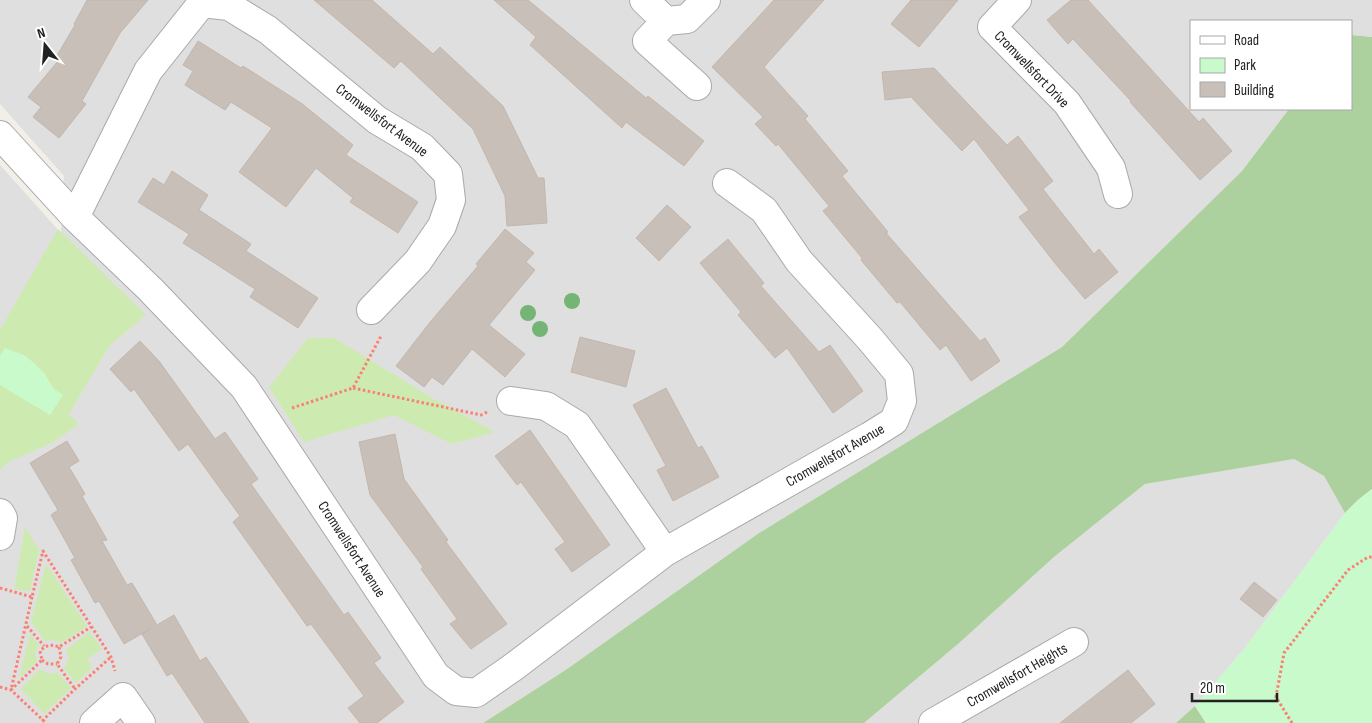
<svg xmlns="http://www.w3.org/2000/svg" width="1372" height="723" font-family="'Sofia Sans Condensed',sans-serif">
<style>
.residential{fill:#e0dfdf}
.grass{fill:#cdebb0}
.forest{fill:#add19e}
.park{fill:#c8facc}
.building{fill:#c7bfb8;stroke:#c4b6ab}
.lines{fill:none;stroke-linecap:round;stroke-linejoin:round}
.street-casing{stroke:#a9a9a9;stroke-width:30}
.path{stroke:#fa8072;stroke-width:3;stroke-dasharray:2.5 2.5;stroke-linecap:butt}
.street{stroke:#fff;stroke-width:28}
.tree{fill:#74b475}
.labels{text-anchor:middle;stroke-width:4;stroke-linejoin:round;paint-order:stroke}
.street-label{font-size:15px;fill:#222;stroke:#fff}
</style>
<rect width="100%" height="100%" fill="#f2efe9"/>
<!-- residential -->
<path class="residential" d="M0 0H1372V37L1351 35V21H1191V109H1289L1242 171 1062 347 759 533 567 669 483 723H0V165L61 233 64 176 0 104Z
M1294 459 1324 476 1345 513 1245 648 1195 706 1176 723H864L958 644 1054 557 1145 484Z"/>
<!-- grass -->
<path class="grass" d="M58 229 146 315 110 345 69 414 79 424 52 443 10 461 0 470V330Z
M308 338H334L434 399 495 432 452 444 394 415 304 442 269 387Z
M25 527 39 550 30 591 14 589Z
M46 564 87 626 61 643 52 639 45 641 31 622Z
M89 632 102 649 88 659 92 668 76 683 64 668 69 659 66 650Z
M30 634 39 645 35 653 37 661 19 679Z
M40 669 49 674 57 672 71 688 44 714 21 689Z"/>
<!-- forest -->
<path class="forest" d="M1351 35 1372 37V489L1358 500 1345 513 1324 476 1294 459 1145 484 1054 557 958 644 864 723H483L567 669 759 533 1062 347 1242 171 1289 109H1351Z
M1195 706 1206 723H1176Z"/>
<!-- park -->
<path class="park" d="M5 348 24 355 34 363 45 374 53 388 63 395 50 415 0 385V356Z
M1372 489V723H1206L1195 706 1245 648 1345 513 1358 500Z"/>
<!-- building -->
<path class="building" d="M87 0H148L120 33 82 101 86 104 59 138 33 117 41 107 28 97 58 61 55 59 75 25 74 24Z
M314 0H372L433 54 440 47 503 106 538 178H544L547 223 507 226 505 196 473 129 401 61 394 68Z
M494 0H528L646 98 648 96 704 141 684 166 626 122 622 128 530 45 536 37Z
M774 0H824L764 67 808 116 805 119 848 171 842 176 888 232 886 233 980 341 985 338 1000 361 971 381 946 345 940 350 900 302 897 303 861 260 862 258 823 211 829 206 778 144 776 146 755 124 763 117 712 67Z
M911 0H958L919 47 891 24Z
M1071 0H1088L1199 122 1203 118 1232 151 1200 180 1130 102 1131 101 1073 39 1068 44 1047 20Z
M198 41 241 68 243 66 301 103 353 145 346 155 418 202 398 233 350 202 353 198 316 168 286 207 239 172 272 128 231 102 225 110 185 85 193 71 183 65Z
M934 68 1007 145 1018 136 1053 181 1043 189 1094 254 1099 249 1118 272 1085 299 1054 262 1019 217 1029 210 974 139 962 151 911 97 885 100 882 72Z
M172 171 208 195 199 210 251 244 246 251 318 298 298 328 250 297 255 289 183 243 189 234 138 202 153 178 164 185Z
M667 205 691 227 659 261 636 238Z
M505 229 534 253 526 262 535 270 489 325 525 354 505 377 472 349 443 385 432 377 424 387 396 366 431 321 478 266 476 264Z
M728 239 764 283 761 286 819 352 830 345 863 391 833 413 787 348 775 358 738 315 741 312 700 263Z
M580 337 635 351 626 387 571 372Z
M140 341 159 361 215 439 225 432 258 479 251 484 344 615 348 612 381 658 374 663 404 702 377 723H360L348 708 364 696 311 624 307 626 233 522 240 516 188 444 179 451 134 389 131 392 110 369Z
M666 388 698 448 702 446 719 477 673 501 657 470 666 466 633 405Z
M530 430 610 545 572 572 555 549 565 542 521 482 517 485 495 456Z
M395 434 404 479 448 540 446 542 507 624 471 649 450 624 457 619 421 569 423 567 370 495 359 442Z
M67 441 79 461 69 467 85 494 82 496 107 540 102 541 127 585 132 583 157 625 174 615 200 661 206 657 249 723H205L172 673 167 676 142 634 150 629 124 644 99 601 95 603 71 560 75 558 51 515 58 510 30 463Z
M1254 582 1277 600 1263 617 1240 599Z
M1128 670 1155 704 1131 723H1060Z"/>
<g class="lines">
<defs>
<path id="street" d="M201 0 202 3 229 6 268 30 377 120 422 147 448 174 451 200 442 226 418 261 371 310
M644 0 666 21 687 19 706 0
M1017 0 992 27 1067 103 1111 168 1118 194
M666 21 647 41 697 86
M0 135 75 217 150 289 244 387 436 676 456 691 476 693 512 668 665 552 870 436 894 421 902 401 899 374 870 339 799 261 764 210 727 183
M75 217 148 71 202 3
M511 401 546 406 577 425 665 552
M0 513 3 518 0 536
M94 723 123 697 141 723
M933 723 1074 642"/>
</defs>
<!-- street casing -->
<use href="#street" class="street-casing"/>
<!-- path -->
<path class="path" d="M353 388 481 415 487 412
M292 408 353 388 381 336
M0 588 32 597 43 551 111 657 115 671
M32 597 11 690 42 660 40 651C46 645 51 644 59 647L91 627
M27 626 44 646
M59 647 61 657 57 664 75 689
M42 660 48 664H57
M0 687 11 690 46 723
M42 721 75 689 111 657
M1292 723 1276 697 1284 653 1348 570 1368 557H1372"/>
<!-- street -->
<use href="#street" class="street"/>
</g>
<!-- trees -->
<g class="tree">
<circle cx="572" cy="301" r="8"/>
<circle cx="528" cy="313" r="8"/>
<circle cx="540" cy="329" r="8"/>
</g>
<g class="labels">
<!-- street labels -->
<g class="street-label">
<text transform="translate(1032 69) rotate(46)" y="5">Cromwellsfort Drive</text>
<text transform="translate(382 120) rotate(37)" y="5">Cromwellsfort Avenue</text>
<text transform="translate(835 455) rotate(-30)" y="5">Cromwellsfort Avenue</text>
<text transform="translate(352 549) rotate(57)" y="5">Cromwellsfort Avenue</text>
<text transform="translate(1017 675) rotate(-30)" y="5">Cromwellsfort Heights</text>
</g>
</g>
<!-- legend -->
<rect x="1190" y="20" width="162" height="90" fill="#ffffff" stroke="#a7a7a7"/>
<rect x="1200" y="36" width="25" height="8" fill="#ffffff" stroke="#a7a7a7"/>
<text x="1234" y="45" font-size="15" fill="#222222">Road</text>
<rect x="1200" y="58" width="25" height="15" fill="#c8facc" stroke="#a7a7a7"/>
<text x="1234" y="70" font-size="15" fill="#222222">Park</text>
<rect x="1200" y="82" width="25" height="15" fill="#c7bfb8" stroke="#a7a7a7"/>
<text x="1234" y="95" font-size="15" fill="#222222">Building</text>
<!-- north arrow -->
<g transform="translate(45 45) rotate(343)" stroke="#ffffff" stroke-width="4" paint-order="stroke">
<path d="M0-4L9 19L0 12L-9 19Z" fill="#222222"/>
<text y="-8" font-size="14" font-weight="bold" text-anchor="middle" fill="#222222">N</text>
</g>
<!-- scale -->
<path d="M1192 693v8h85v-8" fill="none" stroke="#222222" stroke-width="2.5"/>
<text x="1200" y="693" font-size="15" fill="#222222" stroke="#ffffff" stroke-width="4" paint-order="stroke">20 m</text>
</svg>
